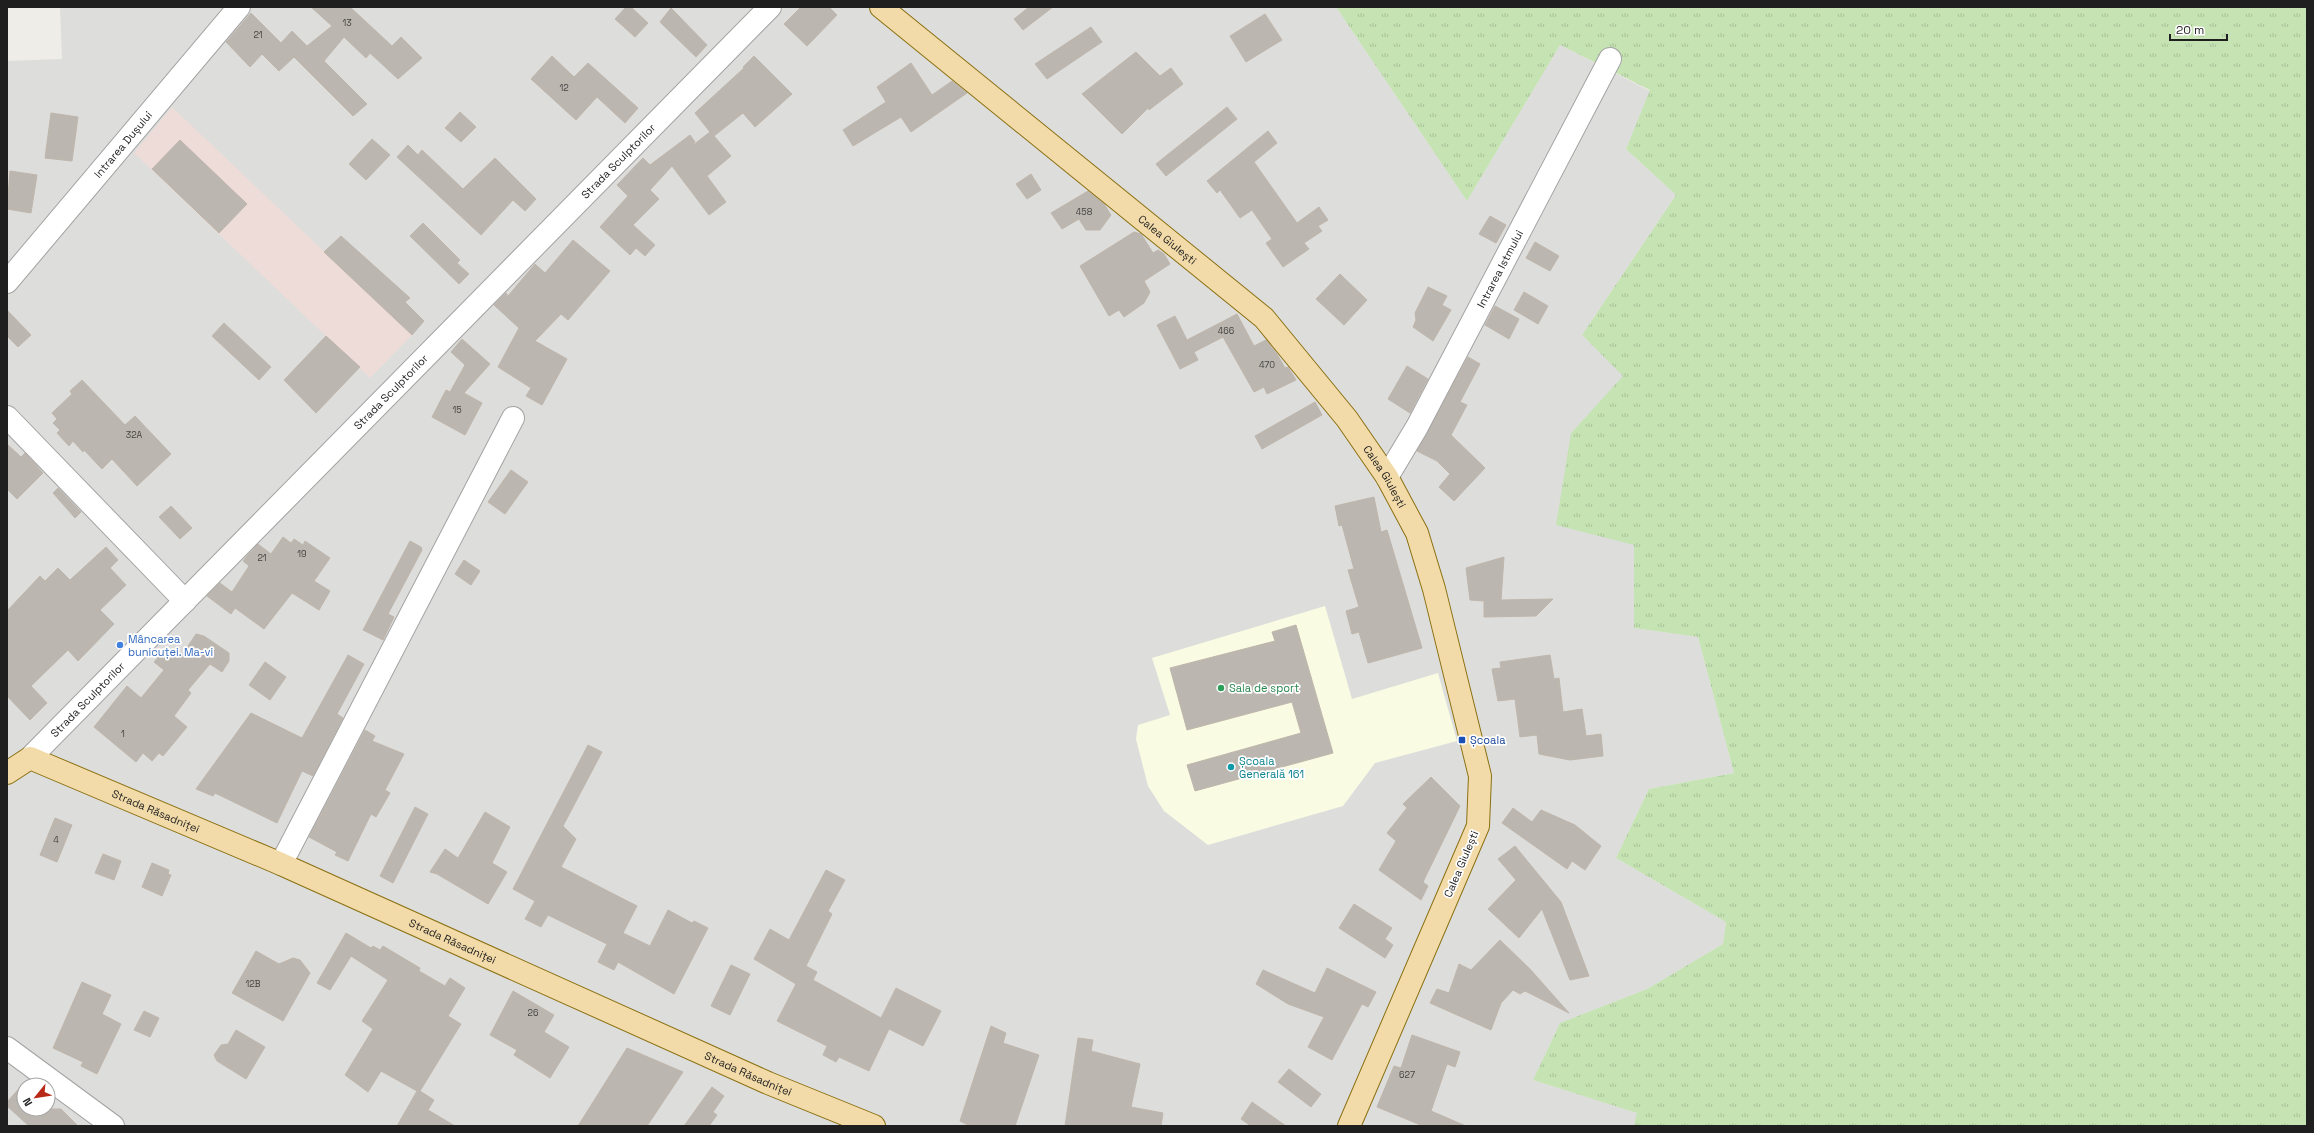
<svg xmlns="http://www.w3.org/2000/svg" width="2314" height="1133" font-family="'Space Grotesk',sans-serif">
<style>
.residential{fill:#dddddc;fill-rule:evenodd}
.commercial{fill:#eedcd8}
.education{fill:#f9fce3}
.grass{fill:url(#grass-tufts)}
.building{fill:#bcb6b0;stroke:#bfb6ab}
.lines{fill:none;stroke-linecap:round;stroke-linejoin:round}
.minor-casing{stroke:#a3a3a3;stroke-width:24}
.major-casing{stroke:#8a7011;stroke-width:24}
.minor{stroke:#fff;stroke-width:22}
.major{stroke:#f2dba9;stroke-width:22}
.shop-dot{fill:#3f7fe0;stroke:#fff;stroke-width:1.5}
.leisure-dot{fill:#2e9e5b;stroke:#fff;stroke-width:1.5}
.transit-dot{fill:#1a4fb4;stroke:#fff;stroke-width:1.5}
.culture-dot{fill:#0f9aa8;stroke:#fff;stroke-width:1.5}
.labels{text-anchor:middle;stroke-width:3.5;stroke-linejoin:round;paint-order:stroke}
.number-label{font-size:9px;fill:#464543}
.street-label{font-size:11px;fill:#1f1f1f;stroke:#fff}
.shop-label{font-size:11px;fill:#366cbe;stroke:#fff;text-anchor:start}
.leisure-label{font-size:11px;fill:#27864d;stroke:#fff;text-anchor:start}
.transit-label{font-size:11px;fill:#164399;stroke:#fff;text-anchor:start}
.culture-label{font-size:11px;fill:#0d838f;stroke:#fff;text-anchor:start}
</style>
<defs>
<pattern id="grass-tufts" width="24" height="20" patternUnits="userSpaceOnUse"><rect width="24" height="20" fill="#c5e3b3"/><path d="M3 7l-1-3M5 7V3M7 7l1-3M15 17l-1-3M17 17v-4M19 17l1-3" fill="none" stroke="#a9c29a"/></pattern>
</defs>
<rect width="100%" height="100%" fill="#efede7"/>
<!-- residential -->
<path class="residential" d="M60 7H1336L1467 201 1560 45 1650 91 1626 149 1676 195 1582 335 1624 376 1571 433 1634 545V628L1698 637 1734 773 1649 789 1616 858 1726 922 1723 944 1647 989 1560 1023 1533 1080 1638 1113 1634 1126H7V61L62 59ZM24 1085H48V1109H24Z"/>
<!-- commercial -->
<path class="commercial" d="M172 107 412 335 370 378 134 153Z"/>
<!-- education -->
<path class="education" d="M1325 606 1352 699 1438 673 1457 741 1375 763 1343 806 1208 845 1164 811 1148 786 1136 739 1138 725 1170 715 1152 658Z"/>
<!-- grass -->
<path class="grass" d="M1336 7H2307V1126H1634L1637 1113 1533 1080 1560 1023 1647 989 1723 944 1726 922 1616 858 1649 789 1734 773 1698 637 1634 628V545L1556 525 1571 433 1623 376 1582 335 1676 195 1626 149 1650 90 1560 45 1467 201Z"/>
<!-- building -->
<path class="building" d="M311 7H350L392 46 401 37 422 58 398 79 370 53 366 58 344 37 324 61 367 104 353 116 294 57 279 71 262 54 250 67 226 42 251 13 281 43 292 31 307 46 332 26Z
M626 7H631L648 23 635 37 615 19Z
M801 7H829L837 15 807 46 784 24Z
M1029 7H1053L1023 30 1014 19Z
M671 8 707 45 696 57 660 22Z
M1265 14 1282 40 1246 62 1230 36Z
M1091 27 1102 42 1047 79 1035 64Z
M1136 52 1160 76 1171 68 1183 84 1149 110 1148 108 1122 134 1082 94Z
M552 56 574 77 588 63 638 108 625 123 597 97 576 120 531 79Z
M754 56 792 94 755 127 743 113 714 136 731 156 707 176 726 202 709 215 672 166 650 190 659 199 633 225 655 245 645 256 636 248 630 255 600 227 628 196 617 185 643 158 650 165 690 135 695 142 688 149 710 132 695 113 744 68 743 67Z
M911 63 932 95 952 81 967 93 911 132 901 117 853 146 843 130 886 102 877 87Z
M1227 107 1237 119 1166 176 1156 164Z
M460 112 476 127 461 142 445 128Z
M51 113 78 117 72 161 45 158Z
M1268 131 1277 143 1254 162 1297 223 1319 207 1328 220 1318 226 1322 231 1304 243 1309 249 1283 267 1266 243 1272 239 1252 210 1240 218 1220 190 1217 193 1207 181Z
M372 139 390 155 366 180 349 164Z
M180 140 247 204 219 233 152 169Z
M408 145 418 155 422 150 463 189 495 158 536 199 525 211 513 200 481 235 397 157Z
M10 171 37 175 31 213 7 209Z
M1031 174 1041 190 1027 199 1016 184Z
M1088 191 1104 204 1111 215 1100 230H1086L1079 219 1062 229 1051 213Z
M1490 216 1506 225 1496 243 1479 234Z
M423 223 460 260 457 263 469 274 459 284 410 236Z
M1134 232 1141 234 1153 253 1158 250 1164 254 1170 264 1144 281 1150 292 1144 303 1124 317 1119 310 1109 316 1080 266Z
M341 236 410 298 405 302 424 321 412 335 324 252Z
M573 240 610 271 568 320 561 314 535 341 567 359 542 405 526 396 531 388 498 367 519 328 494 305 506 293 508 296 535 264 545 273Z
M1535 242 1559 256 1550 271 1526 258Z
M1340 274 1367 300 1344 325 1316 299Z
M1428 287 1447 296 1442 305 1451 310 1433 341 1413 327 1416 320 1415 313Z
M1524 292 1548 306 1538 324 1514 310Z
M1495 306 1519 319 1509 339 1485 325Z
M7 310 31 335 18 347 7 336Z
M1237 314 1254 346 1266 340 1277 354 1285 368 1288 367 1296 380 1267 394 1264 387 1254 392 1223 337 1194 352 1198 360 1180 369 1157 325 1175 316 1187 340Z
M224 323 271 367 259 380 212 336Z
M326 336 360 367 316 413 284 380Z
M462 339 490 364 464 393 482 403 465 435 432 417 446 390 450 392 465 365 451 352Z
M1468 357 1480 364 1460 402 1467 405 1451 435 1485 468 1454 501 1439 487 1450 474 1437 461 1417 451Z
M1407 366 1428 379 1410 413 1388 399Z
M82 380 125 425 135 416 171 454 137 486 112 459 102 469 84 450 83 452 73 441 69 446 57 433 60 430 53 423 57 419 52 413 72 394 70 391Z
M1315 402 1322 415 1262 449 1255 436Z
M7 444 21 457 25 453 43 473 17 499 7 489Z
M511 470 528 482 505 514 488 502Z
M58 488 81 512 75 518 53 493Z
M1374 497 1381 532 1387 530 1422 648 1368 663 1359 632 1352 634 1346 611 1359 607 1348 570 1354 569 1342 525 1339 526 1335 506Z
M171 506 192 528 180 539 159 517Z
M283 537 291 543 294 539 303 545 305 541 330 558 314 581 330 591 319 610 292 593 264 629 235 608 231 614 207 596 220 583 232 592 249 566 243 561 247 556 258 544 271 554Z
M410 541 421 547 422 550 388 614 394 617 383 640 363 630Z
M106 547 118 560 110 568 126 585 100 610 114 624 78 661 68 650 31 686 47 703 30 720 7 696V611L40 576 45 581 58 568 70 580Z
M1504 557 1501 600 1553 599 1536 616 1484 617V601L1470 600 1466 568Z
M464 560 480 571 471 585 455 574Z
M1296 625 1333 753 1195 791 1187 765 1301 733 1292 702 1187 730 1170 668 1275 641 1272 632Z
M196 634 204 636 229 653V661L222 672 210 664 188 690 191 693 174 716 187 727 163 756 159 753 152 761 143 753 136 762 94 727 127 686 141 698 164 670 154 662 165 650 172 656 176 651 182 655Z
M348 655 364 664 337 714 343 718 313 776 302 771 277 823 215 793 213 796 196 789 251 713 302 738Z
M1550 655 1554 679 1559 678 1563 712 1582 709 1586 736 1601 734 1603 756 1570 760 1539 754 1537 735 1520 737 1515 699 1498 701 1492 669 1501 668 1500 662Z
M265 662 286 677 270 700 249 685Z
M365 730 375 736 372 741 404 754 385 790 390 793 376 817 371 814 348 861 335 855 337 852 309 837Z
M588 745 602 752 563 826 576 839 561 867 637 906 623 933 650 946 668 910 692 923 694 921 708 928 674 994 618 962 614 970 598 962 607 944 548 915 541 927 525 919 535 901 513 889Z
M1431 777 1460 806 1423 882 1428 886 1421 900 1379 870 1396 841 1387 833 1407 808 1403 804Z
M415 807 428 814 393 883 380 876Z
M1513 808 1532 822 1541 810 1575 825 1601 846 1585 870 1572 861 1567 869 1502 823Z
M485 812 510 827 492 863 507 872 488 904 437 874 430 872 445 849 458 858Z
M55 818 72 825 57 862 40 855Z
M1515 846 1561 902 1589 976 1570 980 1542 909 1519 938 1488 909 1516 880 1498 859Z
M103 854 121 861 114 880 95 873Z
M152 863 169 870 168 874 171 875 162 896 142 887Z
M826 870 845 880 828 911 832 914 806 966 817 972 813 980 881 1018 896 988 941 1011 923 1046 889 1029 869 1071 839 1057 836 1062 823 1055 827 1046 777 1021 796 984 754 959 770 929 789 940Z
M1354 904 1392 928 1385 939 1393 945 1385 958 1339 928Z
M346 933 371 948 373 946 380 950 383 946 420 968 419 971 445 986 450 978 465 988 448 1016 461 1024 420 1091 434 1100 428 1110 455 1126H397L417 1091 381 1071 368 1092 345 1075 373 1029 362 1021 388 980 351 956 330 990 317 983Z
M1500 940 1530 969 1569 1013 1525 991 1520 994 1513 990 1501 1003 1491 1030 1430 1003 1437 989 1449 993 1459 964 1471 970Z
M256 951 279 964 293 958 300 960 310 973 283 1021 232 993Z
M731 965 750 974 730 1015 711 1006Z
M1327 968 1376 992 1368 1007 1362 1004 1332 1060 1308 1047 1324 1017 1288 1004 1256 984 1263 970 1315 993Z
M82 982 111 995 102 1014 121 1024 97 1074 81 1066 83 1062 53 1048Z
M513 991 554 1015 544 1032 569 1047 550 1078 514 1055 517 1050 490 1035Z
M144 1011 159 1018 150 1037 134 1030Z
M991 1026 1006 1033 1003 1043 1039 1055 1015 1126H970L960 1121Z
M236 1030 265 1047 246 1079 217 1061 214 1055 221 1045 228 1044Z
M1412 1035 1460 1052 1455 1067 1447 1064 1431 1111 1466 1126H1423L1377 1107 1394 1066 1401 1068Z
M1078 1038 1093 1040 1091 1051 1140 1064 1131 1107 1163 1113 1161 1126H1065Z
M627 1048 683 1072 647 1126H578Z
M1289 1069 1321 1094 1311 1107 1278 1082Z
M24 1083V1109H61L78 1126H29L7 1106V1102Z
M712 1087 724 1096 713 1112 717 1115 709 1126H684Z
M1252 1102 1286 1126H1251L1241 1119Z"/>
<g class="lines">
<defs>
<g id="minor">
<path id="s1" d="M7 282 239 7"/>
<path d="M7 417 185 601"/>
<path id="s2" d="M1387 477 1417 427 1610 59"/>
<path id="s3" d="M30 758 770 7"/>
<path d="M281 864 513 418"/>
<path d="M7 1048 113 1126"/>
</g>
<g id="major">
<path id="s4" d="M881 7 1264 318 1347 419 1387 477 1417 533 1434 589 1480 776 1478 826 1349 1126"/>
<path id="s5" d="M7 773 30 758 281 864 768 1083 874 1126"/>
</g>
</defs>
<!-- minor casing -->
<use href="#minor" class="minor-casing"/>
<!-- major casing -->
<use href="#major" class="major-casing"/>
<!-- minor -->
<use href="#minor" class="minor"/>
<!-- major -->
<use href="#major" class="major"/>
</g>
<!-- markers -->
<circle class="shop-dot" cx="120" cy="645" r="4"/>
<circle class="leisure-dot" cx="1221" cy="688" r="4"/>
<rect class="transit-dot" x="1458" y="736" width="8" height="8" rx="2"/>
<circle class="culture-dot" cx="1231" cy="767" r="4"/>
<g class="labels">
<!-- number labels -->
<g class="number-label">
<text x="347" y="26">13</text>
<text x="258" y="38">21</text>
<text x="564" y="91">12</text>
<text x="1084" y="215">458</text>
<text x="1226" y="334">466</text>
<text x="1267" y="368">470</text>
<text x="457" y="413">15</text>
<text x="134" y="438">32A</text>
<text x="302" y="557">19</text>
<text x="262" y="561">21</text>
<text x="123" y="737">1</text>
<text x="56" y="843">4</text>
<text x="253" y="987">12B</text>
<text x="533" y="1016">26</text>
<text x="1407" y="1078">627</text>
</g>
<!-- street labels -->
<g class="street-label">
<text dy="4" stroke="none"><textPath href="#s1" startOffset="180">Intrarea Dușului</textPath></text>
<text dy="4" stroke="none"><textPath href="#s3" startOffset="838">Strada Sculptorilor</textPath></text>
<text dy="4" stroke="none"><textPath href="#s4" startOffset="369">Calea Giulești</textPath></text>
<text dy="4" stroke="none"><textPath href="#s2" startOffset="237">Intrarea Istmului</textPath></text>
<text dy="4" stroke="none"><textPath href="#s3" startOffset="514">Strada Sculptorilor</textPath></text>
<text dy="4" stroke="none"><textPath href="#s4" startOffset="693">Calea Giulești</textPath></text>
<text dy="4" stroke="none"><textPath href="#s3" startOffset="82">Strada Sculptorilor</textPath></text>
<text dy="4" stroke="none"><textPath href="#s5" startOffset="164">Strada Răsadniței</textPath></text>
<text transform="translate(1461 864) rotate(-67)" y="4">Calea Giulești</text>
<text dy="4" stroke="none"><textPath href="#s5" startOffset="488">Strada Răsadniței</textPath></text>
<text dy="4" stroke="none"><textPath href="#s5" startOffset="812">Strada Răsadniței</textPath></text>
</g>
<!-- shop labels -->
<g class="shop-label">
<text x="128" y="643">Mâncarea<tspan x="128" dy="13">bunicuței. Ma-vi</tspan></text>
</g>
<!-- leisure labels -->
<g class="leisure-label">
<text x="1229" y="692">Sala de sport</text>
</g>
<!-- transit labels -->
<g class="transit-label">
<text x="1470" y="744">Școala</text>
</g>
<!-- culture labels -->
<g class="culture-label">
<text x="1239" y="765">Școala<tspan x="1239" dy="13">Generală 161</tspan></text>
</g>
</g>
<!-- border -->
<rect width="2314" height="1133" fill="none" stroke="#1f1f1f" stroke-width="16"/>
<!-- north arrow -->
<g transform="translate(36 1097) rotate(240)"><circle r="19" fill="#ffffff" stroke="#a5a5a5"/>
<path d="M0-3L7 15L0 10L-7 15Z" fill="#b82a17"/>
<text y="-6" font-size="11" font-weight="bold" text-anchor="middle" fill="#1f1f1f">N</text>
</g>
<!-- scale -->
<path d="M2170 34v6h57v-6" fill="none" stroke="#1f1f1f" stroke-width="2"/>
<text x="2176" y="34" font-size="12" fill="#1f1f1f" stroke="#ffffff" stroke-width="3" paint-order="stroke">20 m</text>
</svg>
